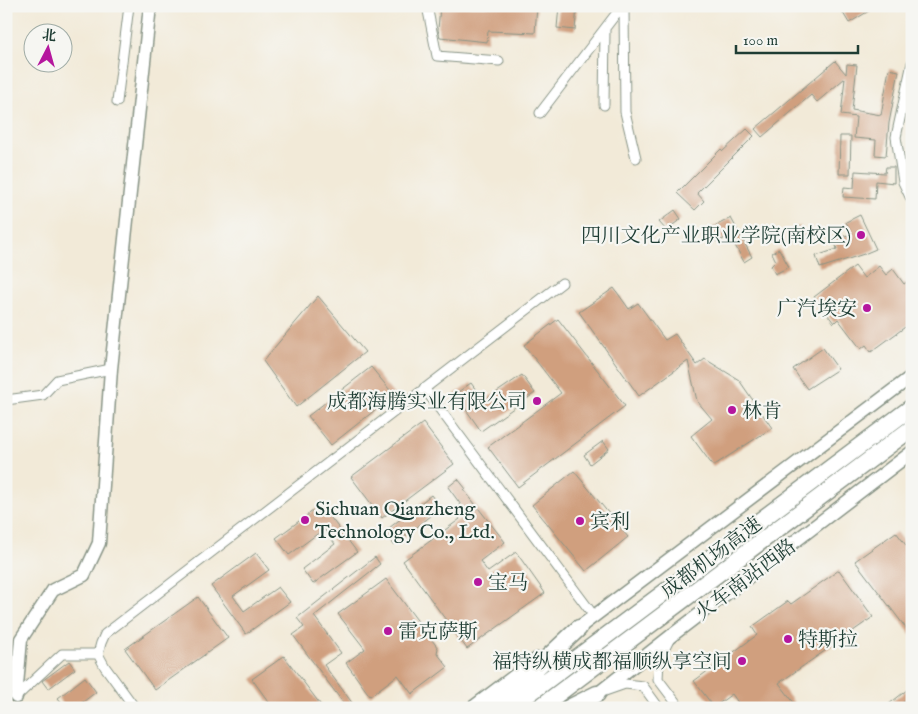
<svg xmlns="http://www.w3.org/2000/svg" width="918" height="714" font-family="'IM FELL English','Noto Serif SC',serif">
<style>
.building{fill:#d09f7e}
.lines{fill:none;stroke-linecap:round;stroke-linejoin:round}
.street-casing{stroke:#889486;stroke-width:11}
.secondary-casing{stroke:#889486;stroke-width:15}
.highway-casing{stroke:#889486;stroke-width:19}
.street{stroke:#fff;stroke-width:9}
.secondary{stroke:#fff;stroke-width:12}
.highway{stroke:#fff;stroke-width:16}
.poi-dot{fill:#b5179e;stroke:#f6f6f2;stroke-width:2}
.labels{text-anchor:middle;stroke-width:4.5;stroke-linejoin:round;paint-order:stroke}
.poi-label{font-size:20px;fill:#1f3d34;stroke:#f6f6f2;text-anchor:start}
.street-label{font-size:20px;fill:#1f3d34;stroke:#f6f6f2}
</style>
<rect width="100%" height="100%" fill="#f6f6f2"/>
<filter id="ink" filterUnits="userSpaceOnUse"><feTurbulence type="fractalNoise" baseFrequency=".02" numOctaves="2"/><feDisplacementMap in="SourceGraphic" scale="10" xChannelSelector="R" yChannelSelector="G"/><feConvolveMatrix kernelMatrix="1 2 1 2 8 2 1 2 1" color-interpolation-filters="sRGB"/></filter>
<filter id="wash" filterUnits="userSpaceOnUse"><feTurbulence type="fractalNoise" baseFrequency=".0096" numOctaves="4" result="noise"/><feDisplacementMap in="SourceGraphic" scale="20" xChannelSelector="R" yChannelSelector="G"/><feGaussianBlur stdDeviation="1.12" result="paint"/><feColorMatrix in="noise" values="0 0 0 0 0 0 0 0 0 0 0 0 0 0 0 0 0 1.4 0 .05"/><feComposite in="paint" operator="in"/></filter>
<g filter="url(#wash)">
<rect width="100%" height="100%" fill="#f2ead8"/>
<g id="blocks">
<!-- building -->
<path class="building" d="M440 6H537L535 33 488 31 487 42 440 37 438 30Z
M559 6H577L575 30 557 28Z
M854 6H877L849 23 843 13Z
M835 61 846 74 847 64 857 65 852 110 881 115 889 69 899 71 889 123 886 156 875 155 876 140 854 138 856 117 841 115 845 78 817 102 811 95 762 137 755 129Z
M747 129 754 136 697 193 704 201 695 210 677 193 721 149 723 151Z
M840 136H851L850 174H839Z
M886 167H894V183L876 181 875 199 843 197 844 187 854 188 855 171 885 173Z
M675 210 681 219 666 230 659 222Z
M860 215 876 249 864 254 820 268 816 256 837 249 834 239 852 234 846 222Z
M731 218 752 257 744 262 730 236 717 242 709 229Z
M800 226 805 236 794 241 789 230Z
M779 249 789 267 775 274 771 266 776 261 772 253Z
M855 266 864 278 879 266 886 275 893 269 904 284 912 279V322L871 352 866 345 861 349 838 319 834 323 814 297Z
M614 288 629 309 638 303 665 340 675 334 697 365 705 359 739 380 772 428 713 466 691 436 712 419 697 401 688 361 639 396 579 312Z
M318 296 365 352 296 407 263 361Z
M558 319 625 406 518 487 488 447 561 393 524 345Z
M823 348 838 369 807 389 793 369Z
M371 367 394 395 331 445 308 416Z
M522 375 535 393 481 431 455 394 471 383 484 401Z
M423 423 454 464 382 518 351 477Z
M603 441 609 449 590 464 584 455Z
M574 471 628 537 586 571 532 505Z
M458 479 466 489 464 490 505 542 480 561 488 572 516 552 545 593 467 649 403 561 460 519 454 510 461 505 448 487Z
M431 495 441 508 394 545 384 532Z
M321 505 357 552 313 584 302 569 335 544 324 529 289 555 276 538Z
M896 532 912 553V636L855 561Z
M256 553 269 570 233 596 244 611 278 587 290 602 246 634 211 586Z
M375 557 380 564 314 616 341 653 324 665 356 708H347L293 635 304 627 297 618Z
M839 570 873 617 779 683 798 708H742L732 694 714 707 694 681 757 635 752 627 788 601 791 604Z
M386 579 438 648 437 653 448 667 412 694 398 675 370 696 346 663 365 649 338 614Z
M198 597 228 638 155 690 125 649Z
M284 656 323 708H273L252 679Z
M69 661 75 669 48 689 42 681Z
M85 677 96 692 75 708H66L58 698Z
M912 686V695L896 708H884Z"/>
</g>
</g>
<g filter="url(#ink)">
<use href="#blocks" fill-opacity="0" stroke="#889486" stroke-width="1"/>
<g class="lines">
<defs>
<path id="street" d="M427 6 437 56 499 61
M624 6 625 112 636 158
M912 63 896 137 903 182 912 201
M117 102 129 6
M604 105 605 29
M540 113 622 6
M424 388 594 616
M6 400 43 395 57 380 111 369
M669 640 659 660 658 679 680 708
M605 691 625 684 643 686 659 708
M16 697 62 654H98
M135 708 105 667 98 654 101 643 105 634 562 283"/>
<path id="secondary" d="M573 632 912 376
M16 697 21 639 53 590 84 575 99 543 111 369 150 6
M591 699 671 636 912 452
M472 708 537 659"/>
<path id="highway" d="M494 708 579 628
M510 708 912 407
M539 708 912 428
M569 708 597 694"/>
</defs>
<!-- street casing -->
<use href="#street" class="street-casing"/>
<!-- secondary casing -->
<use href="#secondary" class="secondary-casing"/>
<!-- highway casing -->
<use href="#highway" class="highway-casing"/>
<!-- street -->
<use href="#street" class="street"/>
<!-- secondary -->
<use href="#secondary" class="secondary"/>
<!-- highway -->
<use href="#highway" class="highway"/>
</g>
</g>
<!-- markers -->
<g class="poi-dot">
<circle cx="861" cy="235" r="5"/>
<circle cx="867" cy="308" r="5"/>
<circle cx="537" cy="401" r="5"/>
<circle cx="732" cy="410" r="5"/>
<circle cx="305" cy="520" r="5"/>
<circle cx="580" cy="521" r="5"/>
<circle cx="478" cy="582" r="5"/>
<circle cx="388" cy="631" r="5"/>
<circle cx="788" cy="639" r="5"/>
<circle cx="742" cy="661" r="5"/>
</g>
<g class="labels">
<!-- poi labels -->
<g class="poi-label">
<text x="851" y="242" text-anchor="end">四川文化产业职业学院(南校区)</text>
<text x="857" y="315" text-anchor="end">广汽埃安</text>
<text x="527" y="408" text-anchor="end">成都海腾实业有限公司</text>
<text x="742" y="417">林肯</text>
<text x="315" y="515">Sichuan Qianzheng<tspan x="315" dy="23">Technology Co., Ltd.</tspan></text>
<text x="590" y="528">宾利</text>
<text x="488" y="589">宝马</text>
<text x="398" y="638">雷克萨斯</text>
<text x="798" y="646">特斯拉</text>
<text x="732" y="668" text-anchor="end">福特纵横成都福顺纵享空间</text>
</g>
<!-- street labels -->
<g class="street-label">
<text transform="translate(711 557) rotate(-37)" y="7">成都机场高速</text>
<text transform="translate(745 579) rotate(-37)" y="7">火车南站西路</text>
</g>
</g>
<!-- margin -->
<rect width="918" height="714" fill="none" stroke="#f6f6f2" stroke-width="25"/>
<!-- north arrow -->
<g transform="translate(48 48) rotate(6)"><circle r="24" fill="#f6f6f2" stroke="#a0aca6"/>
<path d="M0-4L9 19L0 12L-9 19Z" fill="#b5179e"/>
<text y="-8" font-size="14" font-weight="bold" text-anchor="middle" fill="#1f3d34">北</text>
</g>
<!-- scale -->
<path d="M736 45v8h122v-8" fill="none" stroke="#1f3d34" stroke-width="2.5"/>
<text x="743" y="45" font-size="15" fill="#1f3d34" stroke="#f6f6f2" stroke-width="4" paint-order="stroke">100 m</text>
</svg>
